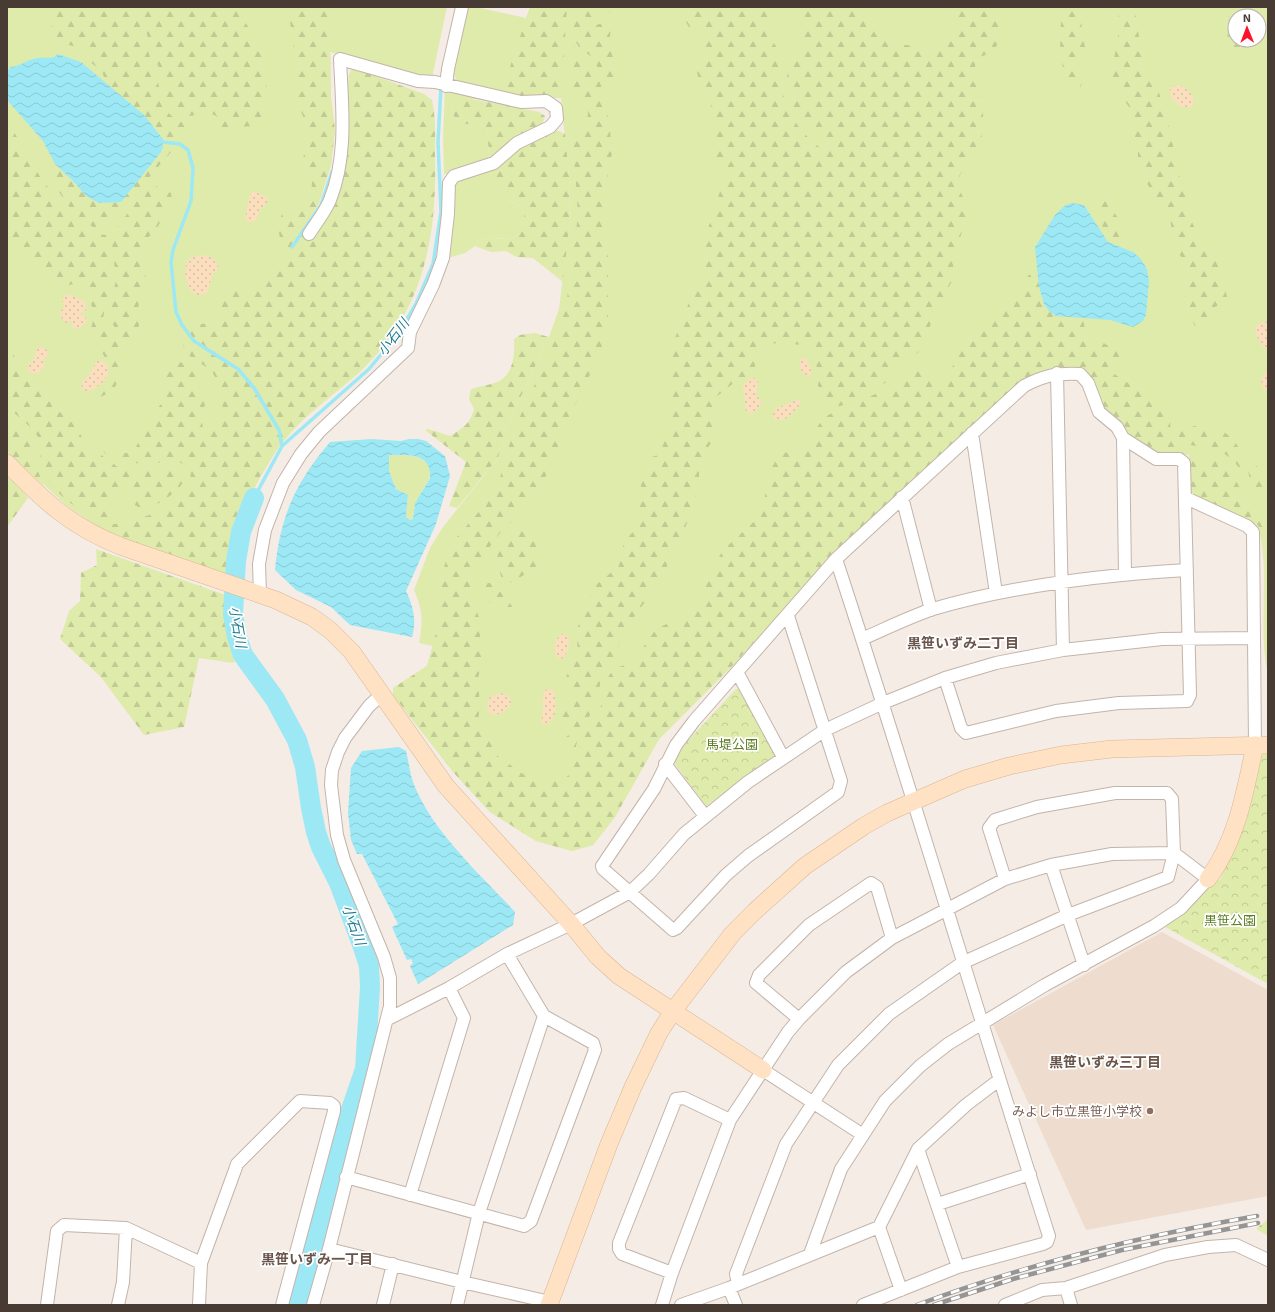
<svg xmlns="http://www.w3.org/2000/svg" width="1275" height="1312" font-family="'Exo 2','Noto Sans JP',sans-serif">
<style>
.education{fill:#eeddce}
.grass{fill:#dfebab;fill-rule:evenodd}
.forest{fill:url(#forest-firs)}
.sand{fill:url(#sand-dots)}
.park{fill:url(#park-crowns)}
.water{fill:url(#water-waves);fill-rule:evenodd}
.lines{fill:none;stroke-linecap:round;stroke-linejoin:round}
.stream{stroke:#9de8f5;stroke-width:3.5}
.river{stroke:#9de8f5;stroke-width:20}
.street-casing{stroke:#c3b4aa;stroke-width:14}
.secondary-casing{stroke:#dab593;stroke-width:18}
.street{stroke:#fff;stroke-width:12}
.secondary{stroke:#ffe1c4;stroke-width:17}
.rail-casing{stroke:#959595;stroke-width:4.5}
.rail{stroke:#fff;stroke-width:3;stroke-dasharray:9;stroke-linecap:butt}
.education-dot{fill:#8d6e63;stroke:#fff;stroke-width:1.5}
.labels{text-anchor:middle;stroke-width:3.5;stroke-linejoin:round;paint-order:stroke}
.park-label{font-size:13px;fill:#5d7d23;stroke:#fff}
.education-label{font-size:13px;fill:#785e54;stroke:#fff;text-anchor:end}
.water-label{font-size:14px;font-style:italic;fill:#217e90;stroke:#fff}
.neighbourhood-label{font-size:14px;font-weight:bold;fill:#6a554b;stroke:#fff}
</style>
<defs>
<pattern id="forest-firs" width="22" height="20" patternUnits="userSpaceOnUse"><rect width="22" height="20" fill="#dfebab"/><path d="M5 1l3.5 6h-7zM16 11l3.5 6h-7z" fill="#c1ca94"/></pattern>
<pattern id="sand-dots" width="8" height="8" patternUnits="userSpaceOnUse"><rect width="8" height="8" fill="#fbdebe"/><path d="M2 2h.1M6 6h.1" fill="none" stroke="#d8bfa4" stroke-width="1.8" stroke-linecap="round"/></pattern>
<pattern id="park-crowns" width="20" height="18" patternUnits="userSpaceOnUse"><rect width="20" height="18" fill="#dfebab"/><path d="M2 6a3 3 0 1 1 6 0M12 15a3 3 0 1 1 6 0" fill="none" stroke="#c1ca94"/></pattern>
<pattern id="water-waves" width="16" height="10" patternUnits="userSpaceOnUse"><rect width="16" height="10" fill="#9de8f5"/><path d="M0 5q4-4 8 0t8 0" fill="none" stroke="#89c8d3"/></pattern>
</defs>
<rect width="100%" height="100%" fill="#f4ece5"/>
<!-- education -->
<path class="education" d="M1162 932 1268 990V1196L1086 1230 993 1025Z"/>
<!-- grass -->
<path class="grass" d="M7 7H447L432 78 419 77 330 52 331 98 335 130 331 165 319 203 301 232 275 453C247 497 236 524 229 576L116 538 67 506 7 451Z
M468 7H476L526 18 530 7H1268V532L1191 491 1189 455 1157 454 1131 439 1120 423 1103 411 1087 373C1058 364 1045 367 1019 383L830 557 734 664 659 739 615 817 593 845 572 851 536 841 490 812 454 773 393 695V688L427 666 433 646 419 643C423 621 423 611 414 590L430 548 443 527 498 458 506 428 549 337 559 309 569 228 570 187 561 98 523 97 502 91 457 81 453 72ZM1235 16H1259V40H1235Z
M445 88 539 112C521 108 467 92 452 102 451 112 453 117 461 124H479L487 128 489 155 491 160 453 174H444L443 139Z
M493 167 510 201 522 207C526 217 524 226 520 235 505 242 490 236 475 241V246L465 253 445 259 455 178Z
M388 455C406 455 432 453 430 477L415 503 413 519 410 520 406 517 408 495 396 489 389 471Z"/>
<!-- forest -->
<path class="forest" d="M37 7H137L138 18 166 109C174 121 181 123 195 123L196 127 194 131 188 132 111 222 106 226 94 228 73 212 43 169 59 168C81 189 86 207 121 202L163 143V139L144 115 106 83 102 71 90 62 79 47 58 43 54 40 51 23Z
M142 7H235L255 37 256 46 262 53 268 96 259 122 255 126 221 128 220 120C209 105 191 122 177 114 175 112 172 110 171 107 165 98 164 85 161 75 155 53 142 30 142 7Z
M300 7H333L330 15 331 98 335 130 331 165 319 203 301 232 312 239 334 203 349 75 351 70H359L424 94 432 100C436 118 435 137 435 155 437 235 425 305 367 365 346 386 320 403 299 424 256 468 237 517 229 576L116 538 97 525C128 526 188 509 191 472L184 464 178 462C159 462 107 470 101 446 111 448 125 457 134 451L152 415 161 404 164 377 180 362C198 368 201 389 205 405L201 416 203 428H220C221 427 223 424 223 423 226 415 218 378 212 372 198 358 181 359 182 333L188 326 215 322 220 319 222 302 228 296 231 290 253 287 260 277 276 272 284 261 278 227 282 214 285 212 297 210 306 206 311 194 312 183 303 159 309 130 296 100V65L290 21Z
M530 7H567L561 98 523 97 502 91Z
M574 7H614L612 11 594 19 580 15Z
M704 7H781C771 22 766 32 777 48 779 52 782 55 783 59 785 70 781 82 783 93 788 117 805 138 825 151L828 148C808 135 793 116 788 93 786 83 788 71 788 61 792 57 801 51 803 45 808 34 798 18 790 11L789 7H867C869 13 873 32 877 36 886 44 940 52 949 43 956 36 954 16 953 7H1003C1003 31 1004 52 976 58 973 72 980 86 982 100 984 112 983 130 981 143 979 159 960 165 959 181 958 191 966 201 969 210L958 244 952 253 954 276 951 283 933 318 921 350 897 370 887 382 841 406 832 407 826 405 818 386 819 378 813 351 804 345 788 344 776 343 765 348 750 375 742 380 735 382 715 398V438L706 450 699 471V484L684 532 658 584 629 624 613 657 601 678 597 703 579 734 575 750 565 751 562 749 561 743 569 734 567 728 560 727 559 719 569 704 570 694 566 685V677L577 656 578 651 576 633 582 614 597 584 619 566 620 552 628 537 634 531 641 486 647 465 652 457 660 454 669 427 673 343 692 295 703 275 706 235 723 182V175L717 164 713 113 708 94 699 81 697 72C704 57 710 45 699 31L690 29 686 22 688 11 699 10Z
M1063 7H1081L1082 34 1086 51 1079 64 1082 83 1080 88 1072 89C1057 67 1059 32 1063 7Z
M1118 7H1134L1135 11 1139 37 1145 64 1150 79 1158 89 1170 131 1179 175 1187 190 1189 197 1188 214 1203 245 1215 256 1228 300 1226 305C1207 306 1216 309 1209 322L1195 326C1192 321 1182 289 1183 284 1185 278 1189 274 1187 267 1186 262 1181 258 1179 253L1181 244 1178 236 1172 230 1168 208 1155 197 1138 168V146L1135 137 1134 114 1112 83V71L1119 29Z
M1229 7H1257L1253 16H1235V40H1251L1250 45 1247 49C1218 52 1230 24 1229 7Z
M573 18C580 21 588 26 596 25 602 24 605 21 612 22L609 42 616 69 612 81 601 74 593 58 579 47 573 37Z
M572 44 593 66 604 93 610 130 612 153 602 207V227L608 245V320L602 346 582 393 570 413 562 438 543 483 519 515 502 530 489 548 482 565 474 571 471 579 470 596 479 617 482 664 478 678 480 707 477 727 481 734 489 740 495 753 500 758 523 774 541 781 565 779 573 769 583 735 601 706 602 687 610 674 619 667 633 662 656 629 677 619 690 608 696 605 702 606C706 599 705 595 701 589L723 550 759 517 763 512 765 499 766 478 775 462 782 454 805 446 820 423 828 415 889 388 901 374 914 364 921 375 946 379 961 350 1013 298 1021 297 1025 291 1027 277 1030 274H1037C1045 313 1044 314 1083 319L1086 334C1097 340 1118 349 1125 358L1123 364 1119 367H1114L1111 372 1139 390 1154 405 1165 411 1170 417 1171 438 1177 451 1221 462 1229 468 1247 501 1256 511 1268 518V676C1257 626 1271 574 1258 525L1194 496 1191 491 1189 455 1157 454 1131 439 1120 423 1103 411 1087 373C1058 364 1045 367 1019 383L830 557 734 664 659 739 615 817 593 845 572 851 536 841 490 812 454 773 393 695V688L427 666 438 626 439 586 446 560 457 537 489 500 498 485 513 432 555 340 564 313 569 287 578 215 573 144 586 124 588 114 586 104 577 92 571 88Z
M457 99H471L539 112 545 116 541 127 491 160 489 155 487 128 479 124H461C453 117 451 112 452 102Z
M7 120 39 175 71 218 91 233 106 235 111 279 103 318 104 323 120 345V352L118 357 121 375 113 391 96 399 82 410 78 408 77 402 107 382C118 365 95 348 91 332 90 328 93 324 93 320 95 304 86 292 74 284L59 287C46 279 38 268 30 255 25 247 14 240 7 233Z
M552 128 565 134 570 187 569 228 563 282 533 258 517 257 506 251 491 252 475 246V241C490 236 505 242 520 235 524 225 526 217 522 207 500 196 497 191 493 167L519 145Z
M154 185 171 193 172 200C158 208 165 216 157 228 152 236 141 241 138 252 136 259 144 265 145 271 146 277 147 287 146 293 145 297 141 300 139 303 137 310 141 312 141 318 141 327 131 337 126 344L109 319 116 279 111 235 148 187Z
M1102 196 1106 198 1109 205 1123 225 1125 230 1123 243 1119 246 1108 242 1102 234 1103 220 1095 205 1099 199Z
M534 333 549 337 506 428 498 458 457 508 449 506 466 462 425 430 428 429 450 436C462 429 471 423 474 409L469 399 471 389C480 386 493 385 501 380 514 372 515 351 514 339L520 335Z
M7 341 11 346 17 365 55 408 76 426 85 443 119 468 176 467 183 469C193 488 156 504 145 511L135 505V495L123 487 117 488 110 497 107 506 110 515 104 519C79 513 47 490 41 464 39 455 42 445 38 437 33 427 15 414 7 407Z
M7 416 27 435 33 443 35 464 44 486 12 458 7 451Z
M1200 425C1207 426 1215 427 1222 431 1233 436 1247 456 1243 467L1240 469C1225 447 1209 449 1184 444L1178 435 1181 429Z
M1255 465C1269 473 1270 491 1267 506 1259 501 1245 475 1249 466Z
M7 471 28 498 7 527Z
M526 530C538 537 542 552 538 565 531 570 515 582 508 583 501 579 501 576 499 568 494 546 502 531 526 530Z
M96 549 228 596 235 645 234 663 199 658 184 727 144 735 100 676 60 639 69 611 80 601 81 573 97 565Z
M486 583H490C498 589 510 600 513 609L510 612C496 611 487 603 483 590Z
M1268 1219V1236L1256 1229Z"/>
<!-- sand -->
<path class="sand" d="M1178 85C1186 87 1193 93 1194 102L1191 107H1181L1171 97 1170 88Z
M256 192 267 198 268 202 260 210 256 220 251 222 246 220C245 215 249 195 252 192Z
M200 255C209 256 218 258 218 269L212 275 208 291C189 307 180 270 189 259Z
M67 294 85 301 86 311 77 313 85 316 87 321 79 329 73 328 70 319 66 324 61 317 60 311 65 308 62 301Z
M1262 322H1268V350C1261 346 1254 335 1256 327Z
M41 347 47 350 48 354 43 360 45 364C42 372 36 376 28 371V365L35 358 36 349Z
M802 358 806 359C808 362 811 369 812 372L808 377 804 375 799 365Z
M97 361C120 361 105 390 84 391L82 389V382L90 374Z
M1268 368V391L1263 388 1261 380Z
M751 378H754L758 381 756 394 762 403 755 412 750 413 746 411 743 385Z
M798 399 801 402 800 405C792 413 786 423 774 419L773 415 775 409Z
M562 634 568 636C570 645 568 652 562 659L558 658C552 651 555 638 562 634Z
M547 689 553 690C556 695 557 710 554 716 553 719 548 723 546 725L541 723 543 711V693Z
M501 693 509 696 511 703C498 724 479 713 491 696Z"/>
<!-- park -->
<path class="park" d="M736 689H742L779 754 706 806 671 759Z
M1262 753H1268V984L1165 927 1220 879 1245 825Z"/>
<!-- water -->
<path class="water" d="M58 54 81 62 144 115 163 139V147L161 152 121 202 99 203 86 196 74 182 55 164 43 141 7 100V73L10 67C21 66 26 60 37 58 44 57 53 60 58 54Z
M1072 203 1084 205 1108 242 1133 252 1140 258 1147 269 1149 281 1146 315 1143 321 1133 327 1110 320 1056 316 1049 311 1044 304 1039 287 1035 247 1055 215 1064 206Z
M371 439 401 441 409 439H418L426 441 445 456 450 476 436 524 406 591C413 606 417 620 412 637L350 625 331 607 296 590 275 570C280 517 295 483 330 442ZM389 455C406 455 432 452 430 478L415 503 413 519 410 520 406 517 408 495 396 489 389 471Z
M399 747 406 751C409 763 410 776 415 787 434 833 481 875 515 912L513 925 418 984 410 966 413 963 411 959 407 960 392 927 398 924 362 854H357L351 840 348 813 351 768 362 751Z"/>
<g class="lines">
<!-- stream -->
<path class="stream" d="M163 142 180 144 188 150 193 168 191 201 173 250 171 262 176 312 182 325 194 341 238 369 254 388 279 430 282 446
M292 247 321 205 332 172
M254 498 282 446 369 369 398 334 416 304 433 264 441 212 438 142 441 86"/>
<!-- river -->
<path class="river" d="M254 498 241 532 236 561 233 614 237 637 243 655 275 699 297 740 305 767 311 808 316 832 321 847 339 883 363 947 369 966 370 987 365 1069 344 1130 299 1305"/>
<defs>
<path id="street" d="M446 86 448 69 462 7
M1057 373 1063 650
M972 433 996 593
M902 497 931 610
M1186 498 1247 526 1253 532 1255 745
M836 559C910 784 977 1011 1049 1236L1047 1242 1043 1244 958 1267 863 1305
M260 594 259 564 265 530 283 483 301 454 319 432 408 348 410 332 433 285 443 258 448 214 449 183 454 176 494 163 517 143 550 127 557 119 556 108 546 101 521 102 435 82 418 81 340 59C342 106 348 155 330 200 325 212 316 223 309 234
M788 616 841 781 838 792 748 856 726 875 677 928 673 930 603 869 602 866 654 789 676 745 694 721 836 559 1024 386C1045 375 1056 373 1080 374L1088 383 1099 412 1117 427 1123 438 1125 574
M862 639C885 629 909 617 933 609 1015 585 1101 575 1187 570
M737 672 783 757
M945 678 961 728 966 733 1056 711 1119 703 1187 701 1190 695 1184 463 1179 459H1156L1123 438
M665 764 705 816
M1051 865 1084 965
M388 1019 449 988 507 954 571 924 630 892 649 874 684 834 748 782 825 730 883 703 945 678 996 663 1063 650 1162 639 1254 638
M799 1019 756 983 759 975 809 925 871 883 877 887 892 938
M763 1070 863 1135
M918 1149 958 1267
M346 1177 524 1226 531 1221 595 1050 593 1043 544 1016 507 954
M410 1195 464 1018 449 988
M938 1204 1030 1174
M329 1249 462 1282 550 1302
M672 1273 622 1254 619 1249V1243L676 1099 684 1098 730 1120
M738 1284 736 1274 786 1144 838 1065 889 1014 962 963 1068 915 1168 877 1174 853 1172 799 1167 793H1115L1037 807 995 820 989 828 1005 879
M729 1288 736 1305
M1066 1288 1071 1305
M901 1290 879 1227 918 1149 966 1105 999 1080
M47 1305 57 1231 64 1225 126 1228 201 1263
M118 1305 123 1282 126 1228
M199 1305 201 1263 235 1170 237 1164 300 1101 330 1103 334 1106V1111L282 1305
M313 1305 329 1249 390 1006V978L384 957 344 860 337 835 331 785 332 770 338 752 345 738 369 706 381 695
M383 1305 393 1264
M457 1305 479 1213 544 1016
M662 1305 672 1273 730 1120 788 1032 799 1019 846 972 892 938 1005 879 1051 865 1112 854 1174 853 1208 879 1181 908 1154 926 1045 985 948 1044 920 1066 885 1101 841 1169 810 1254
M681 1305 729 1288 879 1227
M1005 1305 1042 1290 1066 1288 1165 1255 1208 1247 1236 1245 1268 1260"/>
<path id="secondary" d="M7 463C44 501 70 526 120 546L276 600 312 617 330 630 352 652 446 786 571 924 598 957 619 976 763 1070
M1208 879C1237 840 1245 792 1255 745
M549 1305 609 1144 633 1087 659 1033 673 1011 733 933 755 911 805 866 864 826 887 813 965 779 1009 766 1061 755 1112 749 1268 745"/>
</defs>
<!-- street casing -->
<use href="#street" class="street-casing"/>
<!-- secondary casing -->
<use href="#secondary" class="secondary-casing"/>
<!-- street -->
<use href="#street" class="street"/>
<!-- secondary -->
<use href="#secondary" class="secondary"/>
<defs>
<path id="rail" d="M917 1305C1027 1264 1141 1236 1257 1216
M934 1305 1013 1279 1122 1250 1258 1223"/>
</defs>
<!-- rail casing -->
<use href="#rail" class="rail-casing"/>
<!-- rail -->
<use href="#rail" class="rail"/>
</g>
<!-- markers -->
<circle class="education-dot" cx="1150" cy="1111" r="4"/>
<g class="labels">
<!-- park labels -->
<g class="park-label">
<text x="732" y="749">馬堤公園</text>
<text x="1230" y="925">黒笹公園</text>
</g>
<!-- education labels -->
<g class="education-label">
<text x="1142" y="1116">みよし市立黒笹小学校</text>
</g>
<!-- water labels -->
<g class="water-label">
<text transform="translate(393 337) rotate(-53)" y="5">小石川</text>
<text transform="translate(238 627) rotate(80)" y="5">小石川</text>
<text transform="translate(354 925) rotate(70)" y="5">小石川</text>
</g>
<!-- neighbourhood labels -->
<g class="neighbourhood-label">
<text x="963" y="648">黒笹いずみ二丁目</text>
<text x="1105" y="1067">黒笹いずみ三丁目</text>
<text x="317" y="1264">黒笹いずみ一丁目</text>
</g>
</g>
<!-- border -->
<rect width="1275" height="1312" fill="none" stroke="#473b34" stroke-width="16"/>
<!-- north arrow -->
<g transform="translate(1247 28) rotate(359)"><circle r="19" fill="#ffffff" stroke="#b5b1ae"/>
<path d="M0-3L7 15L0 10L-7 15Z" fill="#ff112c"/>
<text y="-6" font-size="11" font-weight="bold" text-anchor="middle" fill="#473b34">N</text>
</g>
</svg>
